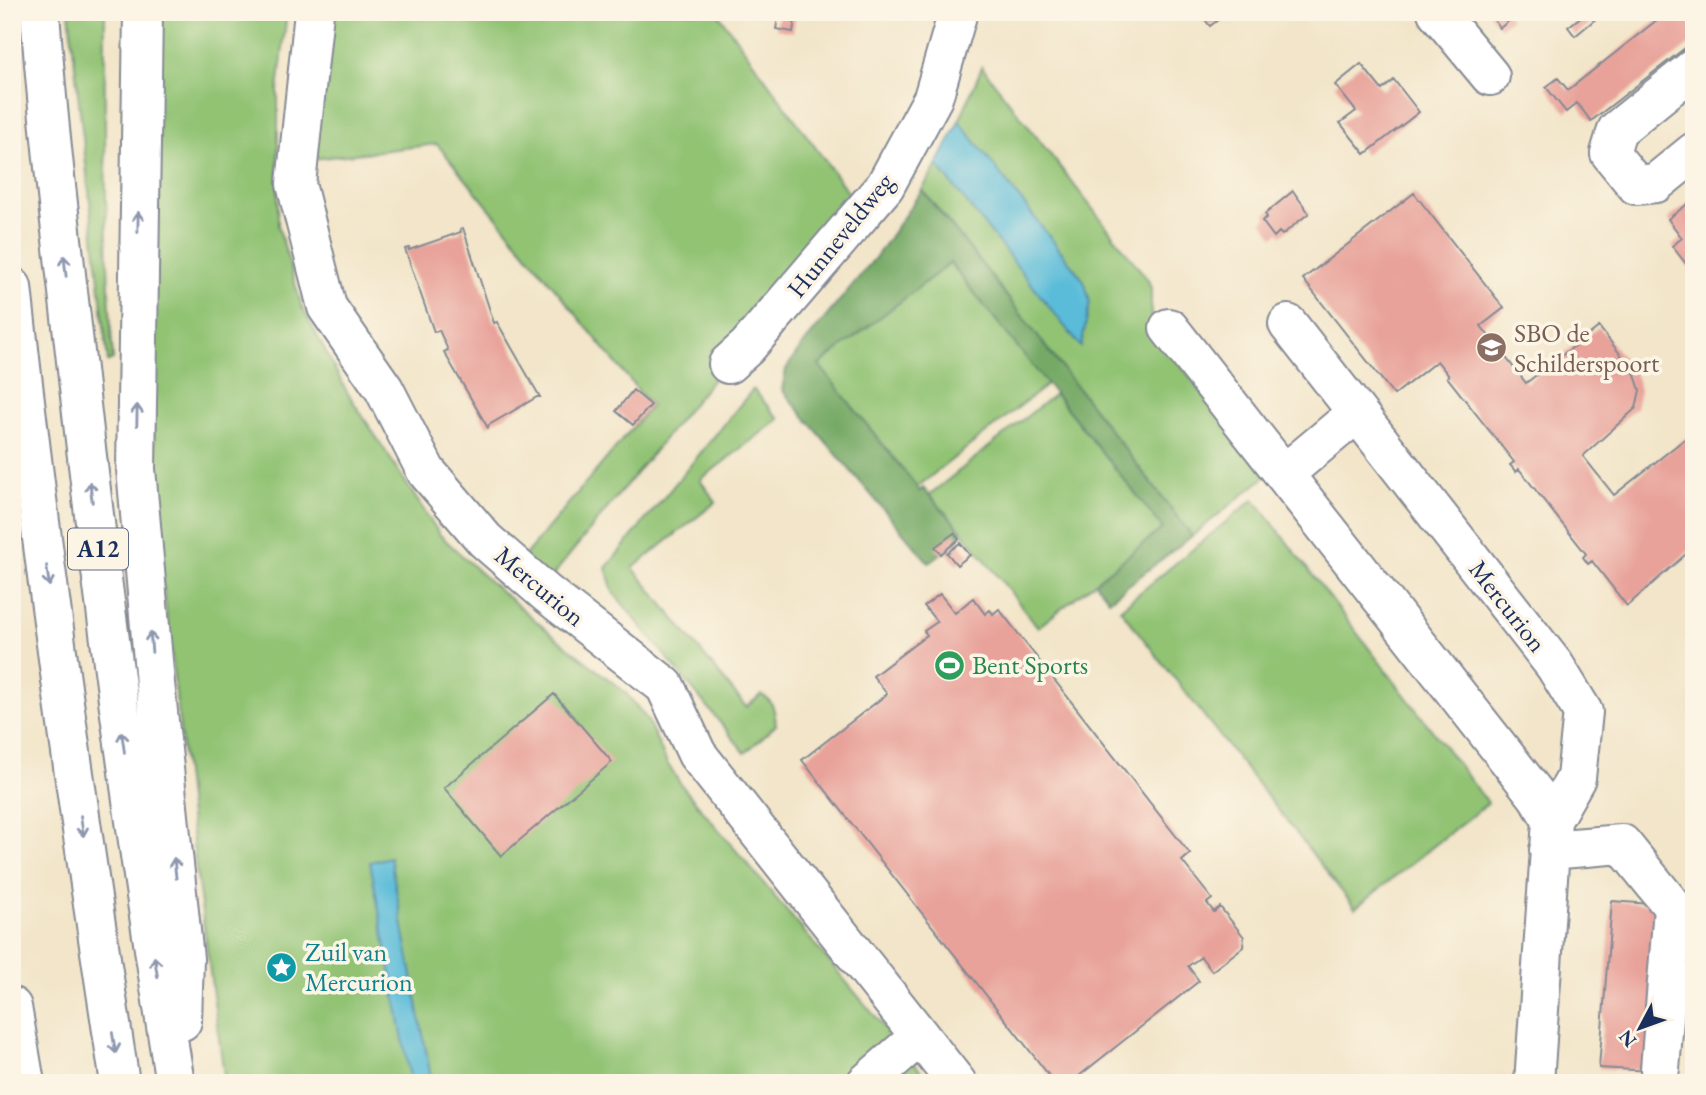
<svg xmlns="http://www.w3.org/2000/svg" width="1706" height="1095" font-family="'EB Garamond',serif">
<style>
.green{fill:#91c373;stroke:#567968;stroke-width:2}
.forest{fill:#74a965;stroke:#486c62;stroke-width:2}
.water{fill:#5abcd9;stroke:#3a769c;stroke-width:2}
.building{fill:#e8a29a}
.lines{fill:none;stroke-linecap:round;stroke-linejoin:round}
.minor-casing{stroke:#868a94;stroke-width:42}
.highway-casing{stroke:#868a94;stroke-width:42}
.minor{stroke:#fff;stroke-width:38}
.highway{stroke:#fff;stroke-width:38}
.oneway{stroke:#8d97ae}
.labels{text-anchor:middle;stroke-width:7;stroke-linejoin:round;paint-order:stroke}
.shield{fill:#fcf5e5;stroke:#5e6a86;stroke-width:2}
.shield-label{font-size:24px;font-weight:bold;fill:#1b2f5e}
.street-label{font-size:26px;fill:#1b2f5e;stroke:#fcf5e5}
.education-label{font-size:26px;fill:#785e54;stroke:#fcf5e5;text-anchor:start}
.leisure-label{font-size:26px;fill:#27864d;stroke:#fcf5e5;text-anchor:start}
.culture-label{font-size:26px;fill:#0d838f;stroke:#fcf5e5;text-anchor:start}
</style>
<rect width="100%" height="100%" fill="#fcf5e5"/>
<filter id="ink" filterUnits="userSpaceOnUse"><feTurbulence type="fractalNoise" baseFrequency=".0143" numOctaves="2"/><feDisplacementMap in="SourceGraphic" scale="14" xChannelSelector="R" yChannelSelector="G"/><feConvolveMatrix kernelMatrix="1 2 1 2 8 2 1 2 1" color-interpolation-filters="sRGB"/></filter>
<filter id="wash" filterUnits="userSpaceOnUse"><feTurbulence type="fractalNoise" baseFrequency=".00686" numOctaves="4" result="noise"/><feDisplacementMap in="SourceGraphic" scale="28" xChannelSelector="R" yChannelSelector="G"/><feGaussianBlur stdDeviation="1.57" result="paint"/><feColorMatrix in="noise" values="0 0 0 0 0 0 0 0 0 0 0 0 0 0 0 0 0 1.4 0 .05"/><feComposite in="paint" operator="in"/></filter>
<g filter="url(#wash)">
<rect width="100%" height="100%" fill="#f2e5c9"/>
<!-- green -->
<path class="green" d="M69 12H105C104 128 105 244 113 360L108 362Z
M157 12H287L278 91V225L302 307 347 392 440 535 489 581 555 637 625 692 647 719 667 763 682 786 931 1083H225L196 868 159 549 152 405Z
M336 12H717L855 202 797 276 545 585 520 561 651 406 437 144 313 159 319 54Z
M982 67 1148 280 1151 289V326L1266 476 1192 536 981 263 922 190 937 165 1081 346 1084 281 959 121Z
M950 263 1048 384 917 487 818 365Z
M753 389 779 419 700 480 716 502 633 568 746 707 761 695C774 700 775 713 776 725L745 753 613 592 606 568Z
M1055 394 1164 528 1038 627 961 530 929 495Z
M1254 499 1488 803 1355 908 1120 609Z"/>
<!-- forest -->
<path class="forest" d="M922 190 981 263 1192 536 1109 600 1095 582 1163 528 950 263 819 365 917 487 920 491 923 488 961 530 959 539 929 563 782 390 786 369 801 347 875 258Z"/>
<!-- water -->
<path class="water" d="M959 121 1084 281 1090 302 1081 347 937 165Z
M390 857 432 1083H411L370 862Z"/>
<g id="blocks">
<!-- building -->
<path class="building" d="M779 12H796L793 32 776 29Z
M1199 12H1228L1210 26Z
M1488 12H1506L1511 19 1500 28Z
M1587 12H1604L1575 36 1568 27Z
M1667 12H1694V41L1591 121 1577 103 1566 112 1546 87 1558 78 1568 90Z
M1361 64 1382 90 1394 80 1419 112 1365 154 1340 123 1356 111 1335 85Z
M1293 191 1309 213 1282 235 1279 232 1274 237 1262 221 1267 217 1265 214Z
M1414 193 1504 308 1481 326 1526 383 1599 327 1634 372 1640 390 1636 408 1583 456 1614 495 1686 438 1694 448V547L1627 606 1592 561 1588 564 1583 557 1586 554 1519 469 1516 472 1510 465 1514 462 1447 377 1449 376 1437 361 1394 395 1303 279Z
M1694 199 1692 249 1694 274 1672 246 1682 238 1668 219Z
M463 228 494 323 497 322 540 397H537L489 425 488 428 444 352 448 350 439 330 434 332 405 249 409 248V250L461 232 460 229Z
M633 390 651 405 633 425 616 411Z
M954 533 959 539 941 554 935 547Z
M960 543 970 555 957 565 947 553Z
M940 594 955 613 973 598 985 614 990 610 993 614 999 609 1190 854 1182 861 1212 899 1207 903 1214 912 1220 907 1244 937 1243 947 1212 971 1201 957 1188 966 1199 981 1070 1083H1055L802 760 887 694 873 676 927 635 924 631 937 622 924 606Z
M554 694 612 762 501 856 444 788Z
M1612 901 1663 905 1651 1071 1599 1068Z"/>
</g>
</g>
<g filter="url(#ink)">
<use href="#blocks" fill-opacity="0" stroke="#868a94" stroke-width="2"/>
<g class="lines">
<defs>
<path id="minor" d="M314 12 296 184 327 307 384 389 426 471 485 540 546 593 665 686 697 754 957 1083
M1437 12 1490 76
M1694 68 1617 130 1610 153 1636 185 1656 183 1694 152
M1288 324 1555 666 1583 712 1576 778 1552 820
M1169 328 1537 796 1552 820 1534 1083
M728 364 747 347 885 186 933 98 958 12
M1284 474 1357 413
M1549 850 1622 844 1694 933
M12 1007 25 1083
M1660 1069 1673 908
M866 1083 920 1036"/>
<path id="highway" d="M40 12C48 126 62 239 75 352 102 597 136 840 175 1083
M143 12 136 469 155 683 184 959 182 1021
M12 287C41 553 79 818 120 1083"/>
</defs>
<!-- minor casing -->
<use href="#minor" class="minor-casing"/>
<!-- highway casing -->
<use href="#highway" class="highway-casing"/>
<!-- minor -->
<use href="#minor" class="minor"/>
<!-- highway -->
<use href="#highway" class="highway"/>
</g>
<!-- one-way arrows -->
<defs><path id="oneway-shaft" d="M-6 0H5M1.5-3L5.5 0L1.5 3" fill="none" stroke-width="1.6" stroke-linecap="round" stroke-linejoin="round" transform="scale(1.75)"/></defs>
<g class="oneway">
<use href="#oneway-shaft" transform="translate(138 222) rotate(-89)"/>
<use href="#oneway-shaft" transform="translate(65 266) rotate(-96)"/>
<use href="#oneway-shaft" transform="translate(137 415) rotate(-89)"/>
<use href="#oneway-shaft" transform="translate(91 492) rotate(-97)"/>
<use href="#oneway-shaft" transform="translate(48 576) rotate(82)"/>
<use href="#oneway-shaft" transform="translate(151 642) rotate(-95)"/>
<use href="#oneway-shaft" transform="translate(123 742) rotate(-98)"/>
<use href="#oneway-shaft" transform="translate(82 826) rotate(82)"/>
<use href="#oneway-shaft" transform="translate(175 868) rotate(-96)"/>
<use href="#oneway-shaft" transform="translate(156 967) rotate(-99)"/>
<use href="#oneway-shaft" transform="translate(114 1043) rotate(81)"/>
</g>
</g>
<!-- icons -->
<defs>
<symbol id="school-disc" viewBox="-11 -11 22 22"><circle r="9.5" fill="#8d6e63" stroke="#fcf5e5"/><path d="M0-5L7-2L0 1L-7-2ZM-4 1L0 2.5L4 1V4Q0 6-4 4Z" fill="#fff"/></symbol>
<symbol id="stadium-disc" viewBox="-11 -11 22 22"><circle r="9.5" fill="#2e9e5b" stroke="#fcf5e5"/><path d="M0-5a6.5 5 0 1 0 0 10a6.5 5 0 1 0 0-10ZM-3.5-1.8h7v3.6h-7Z" fill="#fff"/></symbol>
<symbol id="sight-disc" viewBox="-11 -11 22 22"><circle r="9.5" fill="#0f9aa8" stroke="#fcf5e5"/><path d="M0-6L1.8-2.2L6-1.7L2.9 1.2L3.7 5.4L0 3.3L-3.7 5.4L-2.9 1.2L-6-1.7L-1.8-2.2Z" fill="#fff"/></symbol>
</defs>
<g fill-rule="evenodd">
<use href="#school-disc" x="1474" y="330" width="35" height="35"/>
<use href="#stadium-disc" x="932" y="648" width="35" height="35"/>
<use href="#sight-disc" x="264" y="950" width="35" height="35"/>
</g>
<g class="labels">
<!-- shield labels -->
<rect class="shield" x="68" y="528.5" width="60" height="41" rx="5"/>
<g class="shield-label">
<text x="98" y="557">A12</text>
</g>
<!-- street labels -->
<g class="street-label">
<text transform="translate(840 235) rotate(-51)" y="9">Hunneveldweg</text>
<text transform="translate(540 586) rotate(40)" y="9">Mercurion</text>
<text transform="translate(1508 606) rotate(52)" y="9">Mercurion</text>
</g>
<!-- education labels -->
<g class="education-label">
<text x="1514" y="342">SBO de<tspan x="1514" dy="30">Schilderspoort</tspan></text>
</g>
<!-- leisure labels -->
<g class="leisure-label">
<text x="972" y="674">Bent Sports</text>
</g>
<!-- culture labels -->
<g class="culture-label">
<text x="305" y="961">Zuil van<tspan x="305" dy="30">Mercurion</tspan></text>
</g>
</g>
<!-- margin -->
<rect width="1706" height="1095" fill="none" stroke="#fcf5e5" stroke-width="42"/>
<!-- north arrow -->
<g transform="translate(1640 1028) rotate(229)" stroke="#fcf5e5" stroke-width="5" paint-order="stroke">
<path d="M0-5L12 26L0 18L-12 26Z" fill="#1b2f5e"/>
<text y="-10" font-size="19" font-weight="bold" text-anchor="middle" fill="#1b2f5e">N</text>
</g>
</svg>
